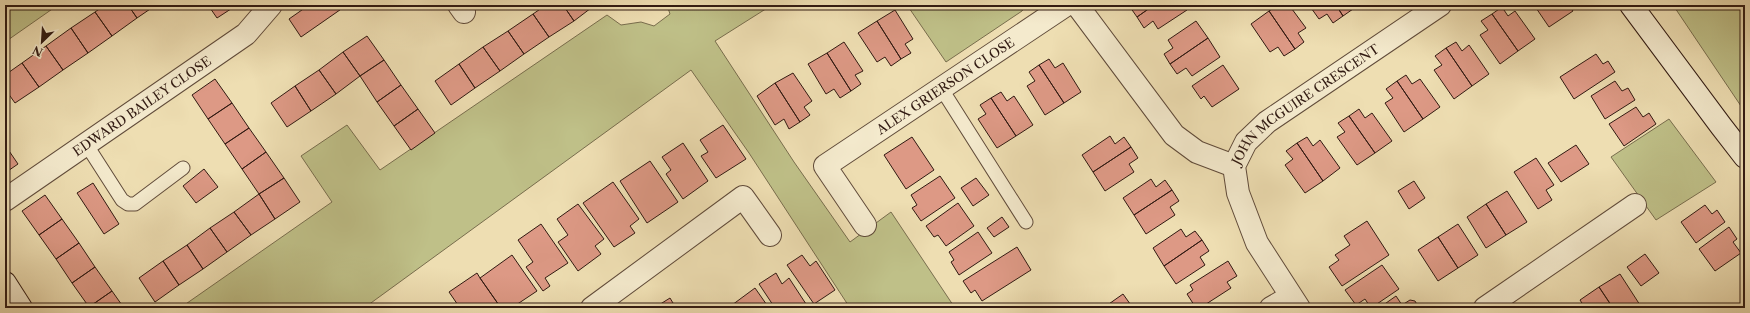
<svg xmlns="http://www.w3.org/2000/svg" width="1750" height="313" font-family="'Libre Caslon Text',serif">
<style>
.green{fill:#bfc088;stroke:#786d4d}
.building{fill:#dd9985;stroke:#311a12}
.lines{fill:none;stroke-linecap:round;stroke-linejoin:round}
.lane-casing{stroke:#604b3a;stroke-width:15}
.street-casing{stroke:#604b3a;stroke-width:24}
.secondary-casing{stroke:#311a12;stroke-width:24}
.lane{stroke:#f4eacd;stroke-width:13}
.street{stroke:#f4eacd;stroke-width:22}
.secondary{stroke:#f4eacd;stroke-width:22}
.labels{text-anchor:middle;stroke-width:3;stroke-linejoin:round;paint-order:stroke}
.street-label{font-size:13px;fill:#311a12;stroke:#f4eacd}
</style>
<rect width="100%" height="100%" fill="#eedeb2"/>
<filter id="stains"><feTurbulence type="fractalNoise" baseFrequency=".005" numOctaves="4"/><feColorMatrix values="0 0 0 0 .2 0 0 0 0 .09 0 0 0 0 .02 0 0 0 .5 -.17"/></filter>
<radialGradient id="worn" r=".72"><stop offset=".6" stop-color="#630" stop-opacity="0"/><stop offset="1" stop-color="#630" stop-opacity=".3"/></radialGradient>
<!-- green -->
<path class="green" d="M5 5H58L5 42Z
M667 5H772L715 41 794 162 850 242 891 212 955 308H850L749 153 691 70 364 308H180L332 202 301 156 347 125 380 170 607 15 621 25 641 22 654 26 670 14Z
M907 5H1026L1022 11 946 62Z
M1673 5H1745V112Z
M1669 119 1716 182 1656 220 1611 157Z"/>
<!-- building -->
<path class="building" d="M105 5H128L137 18 112 36 95 12Z
M128 5H156L137 18Z
M208 5H237L217 18Z
M309 5H347L301 37 289 19Z
M546 5H563L574 21 549 37 533 14Z
M563 5H595L574 21Z
M1133 5H1154L1137 17 1130 7Z
M1154 5H1184L1187 10 1158 29 1153 21 1144 28 1137 17Z
M1278 5H1289L1306 28 1298 33 1304 42 1295 49 1269 11Z
M1309 5H1336L1343 16 1333 23 1327 14 1319 19Z
M1336 5H1350L1353 9 1343 16Z
M1534 5H1569L1573 11 1549 27Z
M1502 7 1508 16 1515 11 1535 39 1518 51 1492 14Z
M895 10 913 39 905 44 911 53 901 59 877 21Z
M1269 11 1295 49 1284 56 1278 47 1270 52 1251 24Z
M95 12 112 36 88 53 71 28Z
M533 14 549 37 524 54 508 31Z
M1492 14 1518 51 1500 64 1480 35 1488 30 1481 21Z
M877 21 901 59 891 66 885 57 877 62 858 33Z
M1196 21 1208 38 1170 64 1164 54 1173 48 1168 40Z
M71 28 88 53 63 70 46 46Z
M508 31 524 54 500 71 483 47Z
M367 36 384 60 360 76 343 52Z
M1208 38 1220 57 1192 76 1186 68 1177 74 1170 64Z
M844 42 863 71 855 75 861 84 851 91 827 53Z
M1456 42 1462 51 1469 45 1489 74 1472 86 1446 48Z
M46 46 63 70 39 87 22 63Z
M483 47 500 71 475 88 459 64Z
M1446 48 1472 86 1454 99 1434 70 1442 65 1435 56Z
M343 52 360 76 336 94 319 70Z
M827 53 851 91 840 98 834 89 826 94 808 64Z
M1596 54 1603 64 1608 61 1615 72 1574 99 1560 77Z
M1049 59 1055 68 1063 63 1081 92 1064 103 1039 65Z
M384 60 401 85 377 102 360 76Z
M22 63 39 87 15 103 5 89V75Z
M459 64 475 88 451 105 435 81Z
M1039 65 1064 103 1045 115 1027 86 1035 81 1029 72Z
M1223 65 1239 89 1212 107 1204 96 1201 99 1192 86Z
M319 70 336 94 311 111 295 86Z
M793 73 812 101 804 107 810 115 800 122 775 83Z
M1406 75 1412 84 1420 79 1440 107 1423 119 1397 81Z
M215 79 232 103 208 119 192 95Z
M1397 81 1423 119 1404 132 1385 103 1393 98 1386 89Z
M1615 81 1622 91 1628 88 1635 100 1605 119 1591 96Z
M775 83 800 122 789 129 784 119 775 125 757 96Z
M401 85 418 109 394 126 377 102Z
M295 86 311 111 287 127 271 103Z
M1001 92 1007 101 1014 96 1033 125 1016 136 991 98Z
M991 98 1016 136 997 148 978 119 986 114 980 105Z
M232 103 249 128 225 144 208 119Z
M1636 107 1643 117 1649 113 1656 124 1624 146 1609 124Z
M418 109 435 133 411 150 394 126Z
M1359 109 1365 118 1372 113 1392 141 1375 153 1349 116Z
M1349 116 1375 153 1357 165 1337 137 1345 132 1338 123Z
M723 125 746 159 716 178 701 156 708 152 700 140Z
M249 128 266 152 242 169 225 144Z
M1110 136 1115 144 1124 137 1131 147 1093 172 1082 155Z
M912 137 934 170 906 189 884 155Z
M1307 137 1313 146 1320 140 1340 168 1323 181 1297 143Z
M683 143 708 181 683 199 666 174 671 170 662 157Z
M1297 143 1323 181 1305 193 1285 165 1293 159 1286 151Z
M5 145 18 164 5 173Z
M1576 145 1589 164 1561 182 1548 163Z
M1131 147 1138 158 1129 164 1134 172 1105 191 1093 172Z
M266 152 284 178 259 194 242 169Z
M1536 158 1554 185 1546 190 1552 200 1538 209 1514 172Z
M650 161 678 202 647 223 620 181Z
M204 169 218 187 196 203 183 186Z
M940 176 955 198 921 221 912 208 917 205 911 195Z
M284 178 300 202 275 219 259 194Z
M976 178 989 195 973 206 961 188Z
M1151 179 1156 187 1165 180 1172 190 1134 215 1123 198Z
M1414 181 1425 198 1409 209 1398 191Z
M613 182 639 219 630 226 635 233 614 247 583 203Z
M93 183 119 224 104 234 77 193Z
M1172 190 1179 201 1170 207 1175 215 1146 234 1134 215Z
M1507 191 1527 222 1506 235 1486 204Z
M259 194 275 219 251 235 234 212Z
M45 195 62 219 39 235 22 211Z
M958 203 974 226 946 246 938 235 934 237 926 226Z
M578 204 604 239 595 246 601 254 578 271 558 242 568 235 557 219Z
M1486 204 1506 235 1486 248 1467 217Z
M1705 205 1712 214 1717 210 1725 222 1696 243 1681 222Z
M234 212 251 235 227 252 210 228Z
M1002 217 1009 227 994 237 987 228Z
M62 219 79 243 56 259 39 235Z
M1367 221 1389 255 1342 286 1329 267 1339 260 1335 255 1350 245 1344 236Z
M541 224 568 263 545 278 550 286 543 291 526 267 533 262 518 240Z
M1458 224 1478 255 1458 268 1438 237Z
M1729 227 1737 239 1733 242 1741 253 1715 271 1699 249Z
M210 228 227 252 203 269 187 245Z
M1181 229 1186 237 1195 231 1202 240 1164 266 1153 248Z
M978 232 992 253 959 275 951 262 954 260 949 252Z
M1438 237 1458 268 1438 281 1418 250Z
M1202 240 1209 251 1200 257 1205 265 1176 284 1164 266Z
M79 243 95 267 72 283 56 259Z
M187 245 203 269 179 285 163 261Z
M1017 247 1031 270 982 301 975 290 971 293 963 281Z
M1645 254 1659 273 1641 286 1627 267Z
M512 255 537 291 516 305 518 308H501L480 278Z
M802 255 810 266 816 261 835 290 814 304 787 265Z
M163 261 179 285 155 302 139 278Z
M1228 261 1237 276 1227 282 1231 288 1200 308H1196L1187 294 1193 290 1190 285Z
M1382 265 1399 289 1371 308 1365 299 1356 305 1345 290Z
M95 267 112 291 89 307 72 283Z
M477 273 480 278 501 308H460L449 292Z
M776 273 782 284 789 278 808 307 775 308 759 284Z
M1620 274 1640 305 1635 308H1613L1599 287Z
M1599 287 1613 308H1585L1580 300Z
M755 288 769 308H734L732 305Z
M112 291 124 308H90L89 307Z
M1123 294 1133 308H1107L1106 306Z
M1396 296 1402 305 1410 300 1415 301 1419 308H1379Z
M670 298 676 308H654Z"/>
<g class="lines">
<defs>
<path id="lane" d="M941 88 1026 222
M86 144 122 200 128 204H135L183 168"/>
<g id="street">
<path d="M459 5 464 12"/>
<path d="M1077 5 1174 135 1197 152 1234 166"/>
<path id="s1" d="M5 200 246 34 271 5"/>
<path id="s2" d="M865 225 825 166 1066 5"/>
<path d="M592 308 743 197 770 235"/>
<path d="M1271 308 1290 297"/>
<path id="s3" d="M1299 308 1257 243 1238 193 1234 166 1246 142 1267 122 1440 5"/>
<path d="M1485 308 1635 205"/>
</g>
<path id="secondary" d="M1631 5 1721 126 1745 157
M5 283 21 308"/>
</defs>
<!-- lane casing -->
<use href="#lane" class="lane-casing"/>
<!-- street casing -->
<use href="#street" class="street-casing"/>
<!-- secondary casing -->
<use href="#secondary" class="secondary-casing"/>
<!-- lane -->
<use href="#lane" class="lane"/>
<!-- street -->
<use href="#street" class="street"/>
<!-- secondary -->
<use href="#secondary" class="secondary"/>
</g>
<g class="labels">
<!-- street labels -->
<g class="street-label">
<text dy="5" stroke="none"><textPath href="#s2" startOffset="216">ALEX GRIERSON CLOSE</textPath></text>
<text dy="5" stroke="none"><textPath href="#s1" startOffset="166">EDWARD BAILEY CLOSE</textPath></text>
<text dy="5" stroke="none"><textPath href="#s3" startOffset="254">JOHN MCGUIRE CRESCENT</textPath></text>
</g>
</g>
<!-- margin -->
<rect width="1750" height="313" fill="none" stroke="#eedeb2" stroke-width="20"/>
<rect x="6" y="6" width="1738" height="301" fill="none" stroke="#311a12" stroke-width="2"/>
<rect x="10" y="10" width="1730" height="293" fill="none" stroke="#311a12"/>
<!-- north arrow -->
<g transform="translate(42 42) rotate(205)" stroke="#f4eacd" stroke-width="3" paint-order="stroke">
<path d="M0-3L7 15L0 10L-7 15Z" fill="#311a12"/>
<text y="-6" font-size="11" font-weight="bold" text-anchor="middle" fill="#311a12">N</text>
</g>
<rect width="100%" height="100%" filter="url(#stains)"/>
<rect width="100%" height="100%" fill="url(#worn)"/>
</svg>
